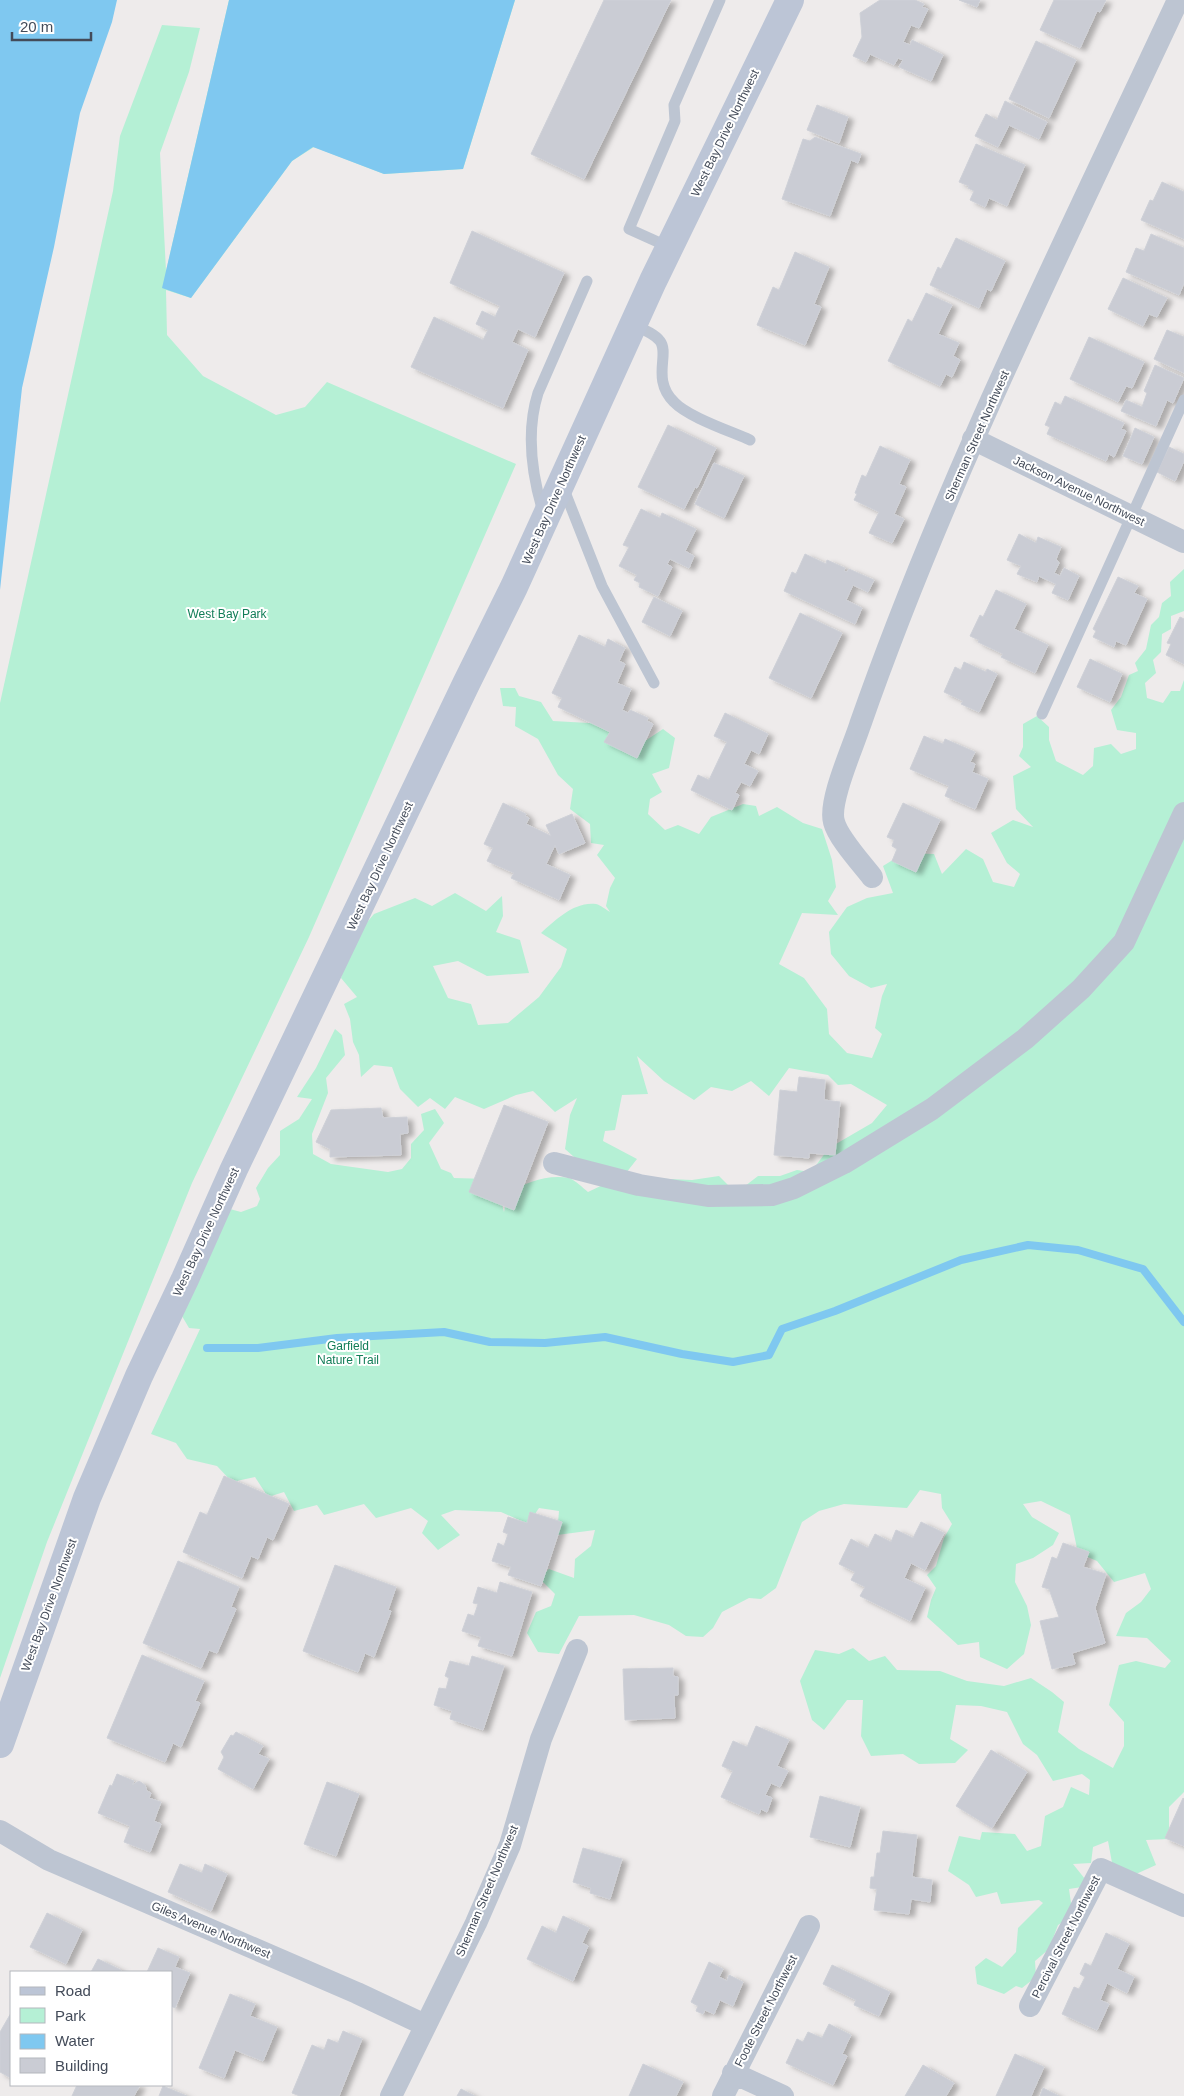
<svg xmlns="http://www.w3.org/2000/svg" width="1184" height="2096" font-family="Arial,sans-serif">
<style>
.green{fill:#b5f0d5}
.water{fill:#7fc8f0}
.lines{fill:none;stroke-linecap:round;stroke-linejoin:round}
.stream{stroke:#7fc8f0;stroke-width:8}
.building{fill:#caccd4;stroke:#ced0d7;filter:url(#shadow)}
.lane{stroke:#bdc5d2;stroke-width:11}
.street{stroke:#bdc5d2;stroke-width:22}
.secondary{stroke:#bcc5d6;stroke-width:28}
.labels{text-anchor:middle;stroke-width:4;stroke-linejoin:round;paint-order:stroke}
.street-label{font-size:12px;fill:#434b59;stroke:#fff}
.park-label{font-size:12px;fill:#117d57;stroke:#fff}
</style>
<defs>
<filter id="shadow"><feDropShadow dx="5.5" dy="3" stdDeviation="2.5" flood-color="#0004"/></filter>
</defs>
<rect width="100%" height="100%" fill="#eeebeb"/>
<!-- green -->
<path class="green" d="M229 0H515L463 169 384 174 314 147 292 161 191 298 166 290 167 335 203 376 276 415 305 407 327 382 516 464 309 937 192 1183 47 1542 0 1678V703L113 191 120 136 162 25 200 28 189 72 160 153 166 271Z
M1184 569V611L1171 616V629L1162 634 1161 652 1153 660 1156 673 1145 683 1147 698 1163 703 1171 691H1180L1184 680V1792L1169 1807V1839L1146 1840 1156 1865 1136 1874 1113 1868 1108 1841 1093 1847 1091 1863 1073 1864 1085 1879 1082 1887 1069 1889 1072 1910 1066 1920 1058 1925 1049 1949 1035 1961 1036 1977 1022 1988 1016 1986 1004 1994 977 1984 975 1967 986 1958 1002 1967 1016 1952 1018 1928 1043 1903 1039 1900 1001 1904 997 1892 976 1897 969 1885 948 1871 959 1836 980 1840 982 1832 1015 1834 1027 1851 1041 1846 1045 1816 1063 1807 1071 1787 1089 1795 1090 1780 1082 1774 1053 1781 1037 1755 1023 1744 1007 1712 981 1706 956 1705 950 1739 968 1750 955 1763 919 1764 903 1754 871 1756 861 1736 863 1700H847L824 1730 812 1720 800 1681 815 1650 839 1654 853 1648 869 1661 885 1656 897 1670 940 1671 967 1681 1004 1686 1031 1678 1052 1692 1064 1702 1058 1732 1079 1749 1113 1768 1124 1746V1722L1109 1705 1119 1665 1136 1661 1165 1668 1171 1661 1147 1638 1116 1636 1126 1613 1141 1602 1151 1589 1145 1573 1114 1582 1097 1561 1078 1553 1070 1515 1041 1501 1023 1504 1032 1517 1059 1533 1053 1545 1033 1558 1016 1564 1015 1582 1027 1606 1031 1625 1024 1654 1007 1669 980 1657 979 1642 958 1645 927 1617 931 1600 936 1588 927 1575 936 1566 944 1538 952 1524 942 1508 941 1494 920 1490 907 1508 844 1504 819 1511 802 1522 776 1588 761 1599 749 1598 722 1612 713 1628 703 1637 686 1636 669 1625 634 1615 579 1616 559 1654 538 1652 527 1633 536 1612 551 1606 555 1594 539 1578 549 1569 574 1578 575 1559 591 1546 595 1530 557 1535 559 1511 539 1508 528 1524 501 1512 455 1510 441 1515 460 1535 438 1550 422 1533 428 1521 411 1508 376 1518 364 1504 324 1515 317 1505 294 1511 284 1492 268 1497 255 1477 232 1482 217 1466 187 1459 176 1443 151 1434 200 1329 189 1328 179 1311 226 1208 241 1212 257 1206 260 1199 256 1188 268 1168 280 1155V1131L299 1119 312 1099 297 1097 316 1068 335 1029 342 1035 345 1055 326 1078 328 1093 312 1134 313 1154 331 1164 388 1172 402 1169 411 1158V1144L424 1130 421 1114 435 1109 444 1123 429 1143 441 1169 451 1173 454 1178 488 1179 498 1190 504 1212 508 1192C526 1183 547 1174 569 1178 575 1180 583 1188 588 1192L609 1182 647 1178 692 1180 719 1176 736 1193 758 1176H780L797 1170 811 1172 829 1148 872 1123 887 1105 851 1084 838 1085 828 1075 789 1068 769 1096 751 1081 732 1091 711 1087 694 1100 664 1081 637 1056 648 1094 622 1095 615 1130 605 1131 603 1141 637 1159 626 1173 582 1164 565 1149 570 1115 577 1098 555 1112 533 1091 516 1095 484 1109 455 1097 445 1109 430 1098 418 1107 400 1089 392 1067 374 1065 361 1077 359 1055 353 1042 350 1019 344 1004 357 997 341 978 352 940 374 914 415 898 432 906 455 893 486 911 502 896 503 916 496 932 520 940 529 973 487 976 458 961 433 966 448 998 471 1004 478 1025 508 1023 539 997 561 967 567 949 541 933C555 920 575 901 596 904 601 905 606 910 610 912L606 906 610 888 615 878 597 855 604 845 591 843 590 824 570 809 573 789 558 775 538 739 515 726 516 707 503 706 500 688H515L519 696 541 702 553 721 607 724 645 741 663 729 675 738 669 768 652 774 662 792 650 799 648 814 665 830 678 825 699 834 711 817 743 804 756 806 759 816 777 807 803 823 822 829 832 860 836 887 828 901 838 915 802 913 779 964 804 978 827 1009 829 1034 847 1053 872 1058 882 1034 875 1028 882 996 887 984 871 988 849 976 831 954 829 932 847 907 867 898 893 893 883 866 904 853 934 854 942 874 966 849 983 859 993 882 1014 887 1020 874 1007 863 991 833 1013 820 1033 827 1016 809 1013 776 1031 767 1019 756 1023 747V724L1037 716 1049 727V740L1056 761 1083 775 1093 766 1094 748 1111 744 1121 754 1136 749V733L1117 730 1111 710 1121 697 1129 675 1138 671 1135 663 1146 649 1151 625 1159 617 1162 603 1171 596 1170 582Z"/>
<!-- water -->
<path class="water" d="M0 0H117L112 22 80 113 54 247 22 388 0 590Z
M229 0H515L463 169 384 174 313 147 292 161 191 298 162 288Z"/>
<g class="lines">
<!-- stream -->
<path class="stream" d="M207 1348H258L337 1338 444 1332 490 1342 545 1343 605 1337 682 1354 733 1362 769 1355 782 1329 835 1311 961 1260 1028 1245 1078 1250 1143 1269 1184 1322"/>
</g>
<!-- building -->
<path class="building" d="M604 0H671L584 179 531 154Z
M880 0H915L924 4 922 7 928 9 919 28 911 25 903 42 910 45 912 40 943 55 931 81 899 67 903 60 898 58 894 65 870 54 866 62 853 56 862 37 860 13Z
M959 0H980L977 7Z
M1054 0H1106L1100 12 1097 11 1080 48 1040 30Z
M1036 41 1076 60 1049 118 1009 99Z
M1005 101 1047 122 1039 139 1009 125 998 147 975 136 986 114 997 120Z
M817 105 848 117 839 143 807 130Z
M815 137 861 154 858 163 851 160 830 216 782 199 803 139 810 141Z
M976 144 1025 165 1007 206 989 198 985 207 970 200 974 191 968 188 969 186 959 182Z
M1162 182 1184 192V239L1141 220 1150 200 1153 201Z
M472 231 564 273 535 337 518 329 512 342 528 350 503 408 411 367 434 317 483 340 488 330 476 324 482 311 495 317 500 306 450 283Z
M1151 234 1184 248V283L1179 295 1126 272 1136 248 1144 251Z
M956 238 1005 261 991 291 987 289 979 308 930 285 938 267 941 269Z
M795 252 829 267 814 304 821 307 805 345 757 325 773 287 779 290Z
M1123 278 1167 298 1157 317 1149 314 1143 326 1108 309Z
M926 293 952 305 938 334 959 343 953 356 960 360 952 377 946 374 940 386 888 361 908 319 912 322Z
M1167 330 1184 337V373L1154 359Z
M1089 337 1144 362 1132 388 1126 386 1118 402 1070 379Z
M1155 365 1184 378 1173 403 1167 400 1156 426 1121 411 1126 400 1142 407 1147 393 1144 391Z
M1065 396 1124 423 1121 429 1126 431 1114 457 1109 454 1106 461 1047 434 1050 427 1045 425 1055 402 1061 405Z
M668 425 716 448 697 488 695 487 684 509 638 487Z
M1135 428 1154 437 1142 464 1123 456Z
M880 446 910 460 899 484 906 487 894 514 904 519 892 543 869 533 879 512 854 500 857 494 855 493 862 475 866 477Z
M1169 447 1184 454V461L1175 481 1157 472Z
M714 463 744 476 724 518 695 504Z
M641 509 660 518 662 513 696 529 685 551 694 556 689 568 670 559 667 564 672 567 658 596 639 587 640 583 634 580 637 575 619 566 629 547 623 545Z
M1019 534 1036 543 1038 537 1061 547 1056 559 1059 563 1054 573 1060 576 1064 568 1079 576 1068 600 1052 593 1056 584 1039 576 1037 582 1017 574 1021 566 1007 560Z
M805 554 826 564 827 560 845 568 844 571 847 572 849 569 874 580 868 592 853 585 846 600 862 608 855 624 784 591 792 572 796 574Z
M1118 577 1138 586 1134 593 1147 599 1126 645 1116 641 1114 647 1093 637 1096 631 1093 629Z
M996 590 1026 604 1014 629 1048 645 1035 673 1001 657 1003 654 978 642 979 640 970 636 980 615 983 617Z
M654 597 682 611 670 636 642 622Z
M800 613 842 633 811 698 769 678Z
M1180 617 1184 619V664L1166 655 1171 644 1167 643Z
M579 635 605 647 608 639 625 648 619 661 625 664 617 683 631 689 622 710 628 713 630 710 648 718 647 721 653 724 637 758 604 742 610 732 558 707 562 698 552 693Z
M1090 659 1122 674 1110 702 1077 687Z
M964 662 986 672 987 669 997 674 979 712 961 704 963 701 944 692 955 667 961 670Z
M725 713 768 734 759 754 751 750 744 764 758 771 750 786 741 782 735 793 739 795 732 810 691 790 698 775 709 780 727 742 714 736Z
M924 736 943 744 945 739 975 752 970 762 975 764 972 772 988 779 975 809 945 796 949 786 910 769Z
M503 803 526 814 525 816 529 818 526 824 551 836 546 825 572 814 585 843 559 854 555 845 546 864 570 875 559 900 511 878 514 873 487 861 493 848 484 844Z
M903 803 940 820 916 872 892 861 897 849 892 846 894 840 887 837Z
M799 1077 825 1080 824 1100 840 1102 835 1155 809 1153V1158L774 1155 780 1090 797 1092Z
M504 1105 548 1122 514 1210 469 1192Z
M381 1108 383 1118 407 1117 408 1133 400 1134 401 1155 330 1157V1149L316 1142 331 1110Z
M224 1476 289 1504 273 1540 267 1537 258 1559 251 1556 242 1578 183 1552 200 1512 207 1515Z
M530 1512 562 1522 541 1586 508 1575 511 1567 492 1561 498 1543 504 1546 508 1534 503 1532 508 1517 527 1523Z
M921 1522 944 1533 925 1570 911 1563 904 1578 925 1588 910 1621 860 1596 865 1587 851 1580 855 1572 839 1564 851 1539 868 1548 875 1534 891 1542 896 1530 913 1538Z
M1063 1543 1089 1552 1083 1567 1106 1574 1095 1608 1105 1643 1072 1653 1075 1664 1052 1669 1040 1621 1059 1617 1049 1589 1042 1587 1052 1557 1057 1559Z
M178 1561 239 1587 231 1607 236 1609 217 1653 209 1650 201 1668 143 1643Z
M335 1565 396 1587 388 1610 391 1611 374 1657 365 1653 358 1672 303 1651Z
M500 1582 532 1592 512 1656 478 1646 481 1637 462 1631 468 1614 474 1616 478 1604 473 1603 478 1587 497 1593Z
M142 1655 204 1681 195 1701 200 1703 181 1747 173 1743 165 1762 107 1738Z
M472 1656 504 1666 483 1730 450 1719 452 1711 434 1705 439 1688 446 1689 449 1678 445 1676 450 1661 469 1666Z
M673 1668V1676L678 1677V1695H674L675 1718 625 1720 623 1669Z
M756 1726 789 1740 777 1766 788 1771 780 1787 771 1783 765 1795 772 1798 767 1812 761 1809 759 1814 721 1797 733 1771 722 1766 733 1741 747 1747Z
M236 1732 263 1746 258 1754 269 1759 253 1789 218 1769 224 1757 221 1752 231 1735 233 1736Z
M991 1750 1027 1772 992 1828 956 1806Z
M117 1774 134 1781 132 1785 139 1781 145 1785 147 1791 151 1793 149 1798 161 1802 154 1821 161 1824 150 1852 124 1842 130 1826 98 1813 110 1785 112 1786Z
M327 1782 359 1794 336 1856 304 1844Z
M820 1796 860 1807 850 1847 810 1837Z
M1183 1798 1184 1799V1846L1165 1838Z
M883 1831 917 1835 912 1877 932 1880 930 1902 911 1899 909 1914 874 1910 877 1889 870 1888 871 1877H874L877 1853H880Z
M583 1848 622 1859 610 1899 590 1893 591 1888 573 1882Z
M180 1864 202 1873 205 1864 227 1874 211 1911 168 1892Z
M47 1913 82 1930 66 1964 30 1947Z
M563 1916 589 1928 582 1943 588 1946 573 1981 527 1959 542 1926 556 1933Z
M1106 1933 1129 1944 1117 1969 1134 1977 1127 1993 1107 1983 1100 2000 1109 2004 1097 2030 1062 2014 1074 1987 1079 1989 1085 1977 1080 1974 1085 1963 1091 1966Z
M158 1948 179 1957 175 1967 190 1973 175 2008 171 2006V1972H147Z
M98 1959 121 1970 120 1972H91Z
M709 1962 723 1969 719 1977 727 1981 729 1975 743 1982 733 2006 720 2000 714 2014 705 2010 703 2014 696 2011 698 2006 691 2002Z
M832 1965 890 1992 879 2016 854 2005 856 2000 823 1984Z
M230 1994 255 2004 250 2016 277 2027 263 2061 235 2050 224 2078 199 2068Z
M11 2013V2078L0 2072V2032Z
M829 2024 851 2035 842 2054 847 2056 833 2085 786 2063 797 2039 803 2042 808 2032 822 2038Z
M343 2031 362 2039 339 2096H300L292 2093 312 2045 324 2050 328 2039 338 2043Z
M1015 2054 1044 2067 1031 2096H996Z
M643 2064 683 2082 676 2096H629Z
M923 2065 954 2083 946 2096H905Z
M77 2085H140L134 2096H72Z
M163 2086 187 2096H159Z
M1043 2088 1059 2096H1040Z
M461 2089 475 2096H457Z"/>
<g class="lines">
<!-- lane -->
<path class="lane" d="M669 247 629 229 675 121 674 105 720 0
M633 325C642 329 654 333 660 341 670 354 651 379 674 402 688 417 730 431 750 440
M563 487 602 586 654 683
M543 512C532 475 526 431 538 393L587 281
M1042 714 1184 400"/>
<!-- street -->
<path class="street" d="M973 439 1184 542
M872 877C862 864 838 838 834 822 828 802 853 747 860 725 947 476 1067 238 1178 0
M554 1163 639 1185 708 1196 772 1195 794 1188 844 1163 932 1109 1025 1039 1081 989 1124 942 1184 813
M0 1831 49 1860 357 1993 425 2025
M1030 2006 1101 1869 1184 1906
M733 2073 783 2096
M391 2096 476 1923 510 1845 541 1739 577 1650
M723 2096 809 1926"/>
<!-- secondary -->
<path class="secondary" d="M0 1744 87 1498 139 1376 185 1279 234 1169 466 684 514 587 653 281 790 0"/>
</g>
<g class="labels">
<!-- street labels -->
<g class="street-label">
<text transform="translate(725 133) rotate(-64)" y="4">West Bay Drive Northwest</text>
<text transform="translate(977 436) rotate(-66)" y="4">Sherman Street Northwest</text>
<text transform="translate(1079 491) rotate(26)" y="4">Jackson Avenue Northwest</text>
<text transform="translate(554 500) rotate(-66)" y="4">West Bay Drive Northwest</text>
<text transform="translate(380 866) rotate(-65)" y="4">West Bay Drive Northwest</text>
<text transform="translate(206 1232) rotate(-65)" y="4">West Bay Drive Northwest</text>
<text transform="translate(49 1605) rotate(-70)" y="4">West Bay Drive Northwest</text>
<text transform="translate(487 1891) rotate(-67)" y="4">Sherman Street Northwest</text>
<text transform="translate(211 1930) rotate(23)" y="4">Giles Avenue Northwest</text>
<text transform="translate(1066 1937) rotate(-63)" y="4">Percival Street Northwest</text>
<text transform="translate(766 2011) rotate(-63)" y="4">Foote Street Northwest</text>
</g>
<!-- park labels -->
<g class="park-label">
<text x="227" y="618">West Bay Park</text>
<text x="348" y="1350">Garfield<tspan x="348" dy="14">Nature Trail</tspan></text>
</g>
</g>
<!-- legend -->
<rect x="10" y="1971" width="162" height="115" fill="#ffffff" stroke="#b4b7bd"/>
<rect x="20" y="1987" width="25" height="8" fill="#bcc5d6" stroke="#b4b7bd"/>
<text x="55" y="1996" font-size="15" fill="#434b59">Road</text>
<rect x="20" y="2008" width="25" height="15" fill="#b5f0d5" stroke="#b4b7bd"/>
<text x="55" y="2021" font-size="15" fill="#434b59">Park</text>
<rect x="20" y="2034" width="25" height="15" fill="#7fc8f0" stroke="#b4b7bd"/>
<text x="55" y="2046" font-size="15" fill="#434b59">Water</text>
<rect x="20" y="2058" width="25" height="15" fill="#caccd4" stroke="#b4b7bd"/>
<text x="55" y="2071" font-size="15" fill="#434b59">Building</text>
<!-- scale -->
<path d="M12 32v8h79v-8" fill="none" stroke="#434b59" stroke-width="2.5"/>
<text x="20" y="32" font-size="15" fill="#434b59" stroke="#ffffff" stroke-width="4" paint-order="stroke">20 m</text>
</svg>
